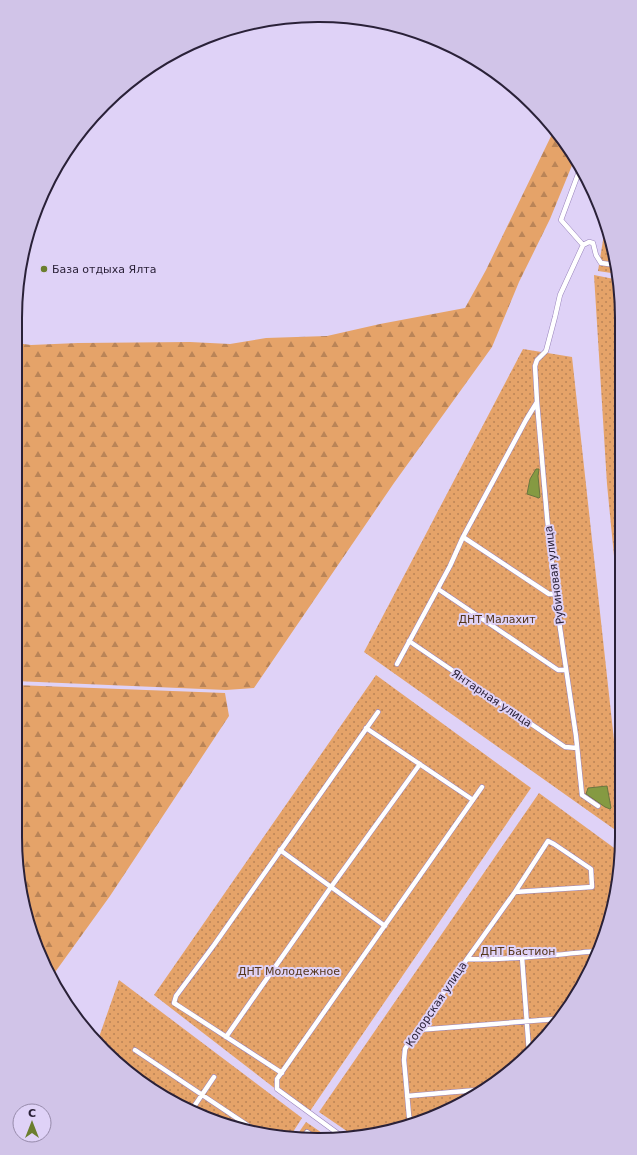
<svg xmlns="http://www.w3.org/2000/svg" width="637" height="1155" font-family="'DejaVu Sans',sans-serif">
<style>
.forest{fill:url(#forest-firs)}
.garden{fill:url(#garden-dots)}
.water{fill:#859a42;stroke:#6a763f}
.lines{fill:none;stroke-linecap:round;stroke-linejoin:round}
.minor-casing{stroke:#9984bc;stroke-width:5.5}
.minor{stroke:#fff;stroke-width:4.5}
.poi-dot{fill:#6b7e2e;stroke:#dfd2f7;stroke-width:1.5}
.labels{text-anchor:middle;stroke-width:4;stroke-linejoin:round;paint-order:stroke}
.poi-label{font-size:11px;fill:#2a2138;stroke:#dfd2f7;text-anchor:start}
.street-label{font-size:11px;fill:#2a2138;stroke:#dfd2f7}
.park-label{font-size:11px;fill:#54361b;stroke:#dfd2f7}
.rim{fill:none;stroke:#2a2138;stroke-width:2}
</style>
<defs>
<pattern id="forest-firs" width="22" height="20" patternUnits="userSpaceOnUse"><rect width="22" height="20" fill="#e5a369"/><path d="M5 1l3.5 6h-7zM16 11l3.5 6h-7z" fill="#ba8457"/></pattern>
<pattern id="garden-dots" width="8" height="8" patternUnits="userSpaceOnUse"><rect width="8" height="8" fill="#e5a369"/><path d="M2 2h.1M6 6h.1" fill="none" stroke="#ba8457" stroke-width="1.8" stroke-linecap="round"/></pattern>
</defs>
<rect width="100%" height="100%" fill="#dfd2f7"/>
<!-- forest -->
<path class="forest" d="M554 130 571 150 575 158 550 219 519 282 492 347 394 483 254 688 226 690 15 681 16 343 31 345 78 343 190 342 230 344 266 338 327 336 380 324 465 308 486 270Z
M15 685 225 693 229 716 110 896 53 975 31 934 15 837Z"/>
<!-- garden -->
<path class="garden" d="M606 222 618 274 598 271Z
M594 275 619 280 621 628 607 484Z
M523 349 572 357 621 804V834L364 652Z
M376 675 531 788 308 1114 154 995Z
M539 793 621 853 612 915 581 988 518 1065 434 1117 354 1136 319 1112Z
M119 980 302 1118 291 1135 240 1130 150 1089 98 1040Z
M306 1122 331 1139 297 1135Z"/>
<!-- water -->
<path class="water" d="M536 469H539L538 476 540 497 539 498 527 494 530 479Z
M607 786 611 808 610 809 605 807 586 794 588 788Z"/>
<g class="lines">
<defs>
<path id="minor" d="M580 169 561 220 583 245
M583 245 589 242 593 243 596 255 601 263 616 265
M26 247 29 242 28 238
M537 402 547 517 555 594 576 736 582 795 598 806
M463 537 549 594H555
M438 589 558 670H566
M409 641 565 747 577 748
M397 664 450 566 463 537 526 420 537 402 535 366 537 360 546 351 555 317 560 295 583 245
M366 728 473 800
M280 850 385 926
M522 957 529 1052
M467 959C510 960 554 955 597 951
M417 1030 556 1019
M226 1037 331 887 420 764
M135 1050 256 1131
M282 1073 174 1003 176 996 214 945 378 712
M407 1096 477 1090
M193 1108 214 1077
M411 1122 409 1116 404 1060 405 1049 417 1030 467 959 515 892 548 841 554 844 591 869 592 887 515 892
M304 1136 307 1132 314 1137
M344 1138 277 1089V1079L482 787"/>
</defs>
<!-- minor casing -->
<use href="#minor" class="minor-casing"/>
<!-- minor -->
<use href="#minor" class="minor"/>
</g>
<!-- markers -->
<circle class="poi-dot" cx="44" cy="269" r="4"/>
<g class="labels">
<!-- poi labels -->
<g class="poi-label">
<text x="52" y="273">База отдыха Ялта</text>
</g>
<!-- street labels -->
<g class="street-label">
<text transform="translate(554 575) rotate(-97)" y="4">Рубиновая улица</text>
<text transform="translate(492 698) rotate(34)" y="4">Янтарная улица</text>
<text transform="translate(436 1004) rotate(-56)" y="4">Копорская улица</text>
</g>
<!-- park labels -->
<g class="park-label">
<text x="497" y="623">ДНТ Малахит</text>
<text x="518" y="955">ДНТ Бастион</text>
<text x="289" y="975">ДНТ Молодежное</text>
</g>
</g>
<!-- crop -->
<path d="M0 0H637V1155H0ZM318 22H319A296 296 0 0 1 615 318V837A296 296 0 0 1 319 1133H318A296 296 0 0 1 22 837V318A296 296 0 0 1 318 22Z" fill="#d1c4e8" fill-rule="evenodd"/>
<path class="rim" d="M318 22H319A296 296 0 0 1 615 318V837A296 296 0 0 1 319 1133H318A296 296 0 0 1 22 837V318A296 296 0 0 1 318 22Z"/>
<!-- north arrow -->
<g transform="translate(32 1123)"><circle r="19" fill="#dfd2f7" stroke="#978bab"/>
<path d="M0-3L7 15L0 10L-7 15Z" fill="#6b7e2e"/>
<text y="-6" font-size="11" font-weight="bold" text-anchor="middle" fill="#2a2138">С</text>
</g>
</svg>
